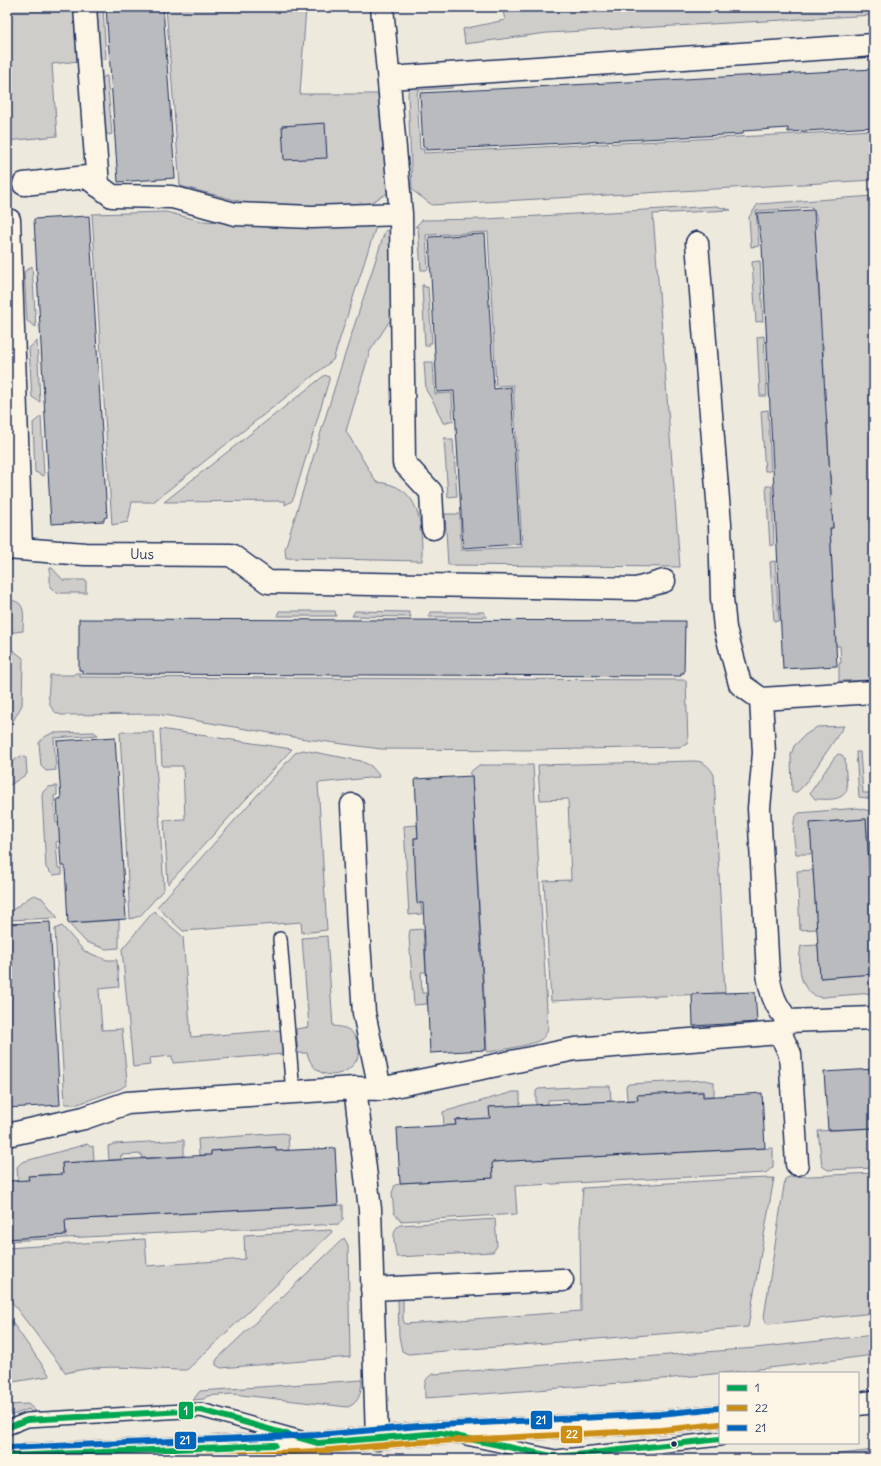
<svg xmlns="http://www.w3.org/2000/svg" width="881" height="1466" font-family="Delius,sans-serif">
<style>
.green{fill:#cfcdca;stroke:#757e94}
.building{fill:#babbbe;stroke:#1b2f5e}
.lines{fill:none;stroke-linecap:round;stroke-linejoin:round}
.service-casing{stroke:#1b2f5e;stroke-width:16}
.minor-casing{stroke:#1b2f5e;stroke-width:25}
.tertiary-casing{stroke:#1b2f5e;stroke-width:25}
.service{stroke:#fcf5e5;stroke-width:13}
.minor{stroke:#fcf5e5;stroke-width:22}
.tertiary{stroke:#fcf5e5;stroke-width:22}
.bus-1-casing{stroke:#fcf5e5;stroke-width:9}
.bus-2-casing{stroke:#fcf5e5;stroke-width:9}
.bus-3-casing{stroke:#fcf5e5;stroke-width:9}
.bus-1{stroke:#00a651;stroke-width:6}
.bus-2{stroke:#cb8e13;stroke-width:6}
.bus-3{stroke:#0065bd;stroke-width:6}
.bus-dot{fill:#1b2f5e;stroke:#fcf5e5;stroke-width:1.5}
.labels{text-anchor:middle;stroke-width:3;stroke-linejoin:round;paint-order:stroke}
.street-label{font-size:14px;fill:#1b2f5e;stroke:#fcf5e5}
.line-badge{stroke:#fcf5e5;stroke-width:1.5}
.badge-label{font-size:11px;text-anchor:middle;font-weight:bold;fill:#fff}
</style>
<rect width="100%" height="100%" fill="#eee9dd"/>
<filter id="ink" filterUnits="userSpaceOnUse"><feTurbulence type="fractalNoise" baseFrequency=".025" numOctaves="2"/><feDisplacementMap in="SourceGraphic" scale="8" xChannelSelector="R" yChannelSelector="G"/><feConvolveMatrix kernelMatrix="1 2 1 2 8 2 1 2 1" color-interpolation-filters="sRGB"/></filter>
<g filter="url(#ink)">
<!-- green -->
<path class="green" d="M7 7H75L79 61 52 64 57 136 7 141Z
M95 7H103L106 59H103L98 55Z
M166 7H306L300 94H382L388 193 359 209 306 210 247 203 180 186Z
M502 7H874V15L547 33 465 44 463 29 505 20Z
M105 76H107L112 134 109 135 101 130 99 82Z
M421 82 452 83V88L419 90 417 93 420 149H424V153L874 130V180L432 205 412 190 408 94 409 88Z
M874 196V680L839 681V663H841L840 646H836L830 528H833L827 420H823L821 378H824L823 345 818 344 816 302 820 301 818 269H816L813 227 817 226 816 214H814L812 207 756 211 759 246 751 247 749 217 758 204Z
M716 206 731 210 653 214 680 567 448 565 445 514H460L461 550 522 547 513 385 496 386 488 232 426 235 428 270H421L418 227H415L422 220 486 219Z
M166 212 202 221 306 227 377 223 333 360 153 502H132L128 522 112 525 92 214Z
M390 229H392L393 316 370 351 346 431 376 482C422 485 422 525 422 561L286 558 285 549 340 370 385 231Z
M760 261 763 321 756 322 752 262Z
M32 266 36 327 27 321 24 272Z
M422 285H424V287H428L432 343H429V346H425Z
M764 336 767 396H760L757 337Z
M37 341 40 402 32 397 29 348Z
M424 362H433L435 394 452 393 453 421H448V423H443L434 403 426 390Z
M325 375 329 377V380L294 497 292 501 285 505V501L164 502Z
M768 410 771 471H765L761 411Z
M41 416 44 476 35 472 33 423Z
M444 438H447L448 440H453L457 496 448 497Z
M766 486H772L774 545 770 546Z
M775 561 779 621H774L770 562Z
M50 568H52L63 580H86V593H57L50 587Z
M7 600C28 600 23 616 23 631L7 633Z
M279 611H335L336 616H277Z
M355 611 409 612 411 617 352 616Z
M430 612H484L487 617H428Z
M7 647H9L23 658 22 705 7 732Z
M76 673H80V677L686 680 688 744 679 747 536 750 381 749 306 739 157 714 61 715C44 710 49 688 50 675H73Z
M844 726 805 784 797 792H792L791 755 794 746 805 735 817 727Z
M160 729 292 749 168 884 164 820 185 819 183 766H162Z
M94 732 98 735 54 738 56 770 46 771 41 766 39 743 43 738 52 733Z
M120 732H154L164 889 140 916 130 919Z
M303 750 361 761 371 766 378 774 379 777 318 783 327 930 302 933 301 922 183 931 157 907 295 753Z
M856 752H860L863 793H874V799L859 797Z
M838 754 842 755 845 759 847 790C841 802 826 799 815 799L810 793 834 758Z
M21 756 26 758 27 774 7 787V765Z
M694 761C704 761 710 767 714 775L725 993 551 1001 544 881 571 880 568 799 540 800 538 765Z
M479 765H533L548 1027C547 1032 545 1037 540 1040 532 1045 497 1051 487 1052L472 776 469 773Z
M57 786V795L54 796 56 823H60V841L56 842 58 868H62V874L53 875 46 868 42 796 43 792 48 787Z
M858 808 874 812V946L866 819 811 823 812 854H796C795 842 789 821 799 813Z
M417 825 418 838H414L415 857 422 914 409 915 404 826Z
M813 870 817 929 800 930 797 871Z
M34 895 42 898 58 918 7 920V914L30 897Z
M154 911 183 937 191 1037 281 1030 283 1054 173 1063 172 1056 149 1058 150 1065 133 1067 122 949Z
M119 920V948L106 949 86 942 68 923Z
M62 926 84 951 107 960H117L119 987 99 989 102 1030 122 1029 127 1081 126 1085 120 1089 78 1104H65L55 929Z
M423 929 426 972H421L422 993H427V1004L414 1005 409 936 410 930Z
M327 936 333 1026C343 1027 351 1028 356 1038 373 1067 319 1096 307 1053H298L296 1029 309 1027 302 938Z
M818 945 820 978 874 974V993C861 994 847 995 834 996 829 996 823 998 819 997 798 992 798 962 801 946Z
M705 1080 714 1082V1096H703V1091L682 1092V1097L659 1099 658 1094 638 1095V1100H627L626 1086 629 1084Z
M590 1086H610L611 1101 569 1103 568 1099 548 1100V1104L536 1105V1091L538 1089Z
M513 1092H520V1106L490 1107V1124L455 1120 456 1125 444 1126 443 1112Z
M874 1128V1168L828 1170 822 1166 818 1131Z
M284 1133 288 1135 289 1150 276 1151V1147L256 1148V1152L232 1153V1149L211 1151V1155H199L198 1139Z
M184 1140V1156L142 1158V1154L121 1155V1159L109 1160 108 1146 114 1144Z
M87 1144 91 1147 93 1146 94 1161 62 1163 63 1178 51 1179 50 1174 29 1176V1180L18 1181 17 1167 22 1162Z
M773 1148V1167L766 1173 515 1186 517 1214 401 1221 394 1213 392 1193 395 1185 400 1184V1183L493 1178 492 1162Z
M874 1173V1313L769 1324 766 1323 764 1317 785 1179 789 1177Z
M774 1178 748 1327 408 1354 402 1351 399 1336 398 1299 403 1297V1320L405 1324 581 1311 580 1226 583 1188 737 1179Z
M343 1205V1219L339 1224 7 1241V1239L66 1235 65 1220Z
M495 1219 497 1246 493 1252 397 1257 396 1255C395 1246 390 1230 400 1225Z
M331 1230 332 1232 187 1370C147 1370 106 1362 66 1373L7 1296V1248L145 1239 147 1266 245 1259 244 1235Z
M344 1238 348 1245 350 1357 221 1368 216 1365V1361L218 1358Z
M7 1315 50 1376 7 1383Z
M874 1335V1355C725 1375 575 1388 425 1398 425 1388 422 1378 434 1374L755 1348Z
M362 1380C361 1392 360 1402 348 1407L232 1394 207 1396 204 1399 193 1400 200 1391Z
M28 1404 36 1411 31 1412 29 1409 7 1417V1405Z
M874 1450V1459H800Z"/>
<!-- building -->
<path class="building" d="M106 7H163L175 178 118 182Z
M874 69V127L788 132V128L743 131V134L426 150V147H423L420 93Z
M325 123 327 158 284 160 282 126Z
M814 210 833 528H830L837 666 783 669 762 246 757 213Z
M89 216 107 517 104 518V521L51 524 34 219Z
M485 234 494 389 511 387 520 544 463 548 454 391 437 392 429 237Z
M79 619 685 621 684 673H681V676L82 674V670H79Z
M115 737 126 919 68 923 65 866H61L57 799H61L57 741Z
M472 776 486 1050 430 1053 423 903H417L416 888 414 838H418L415 779Z
M866 819 874 946V974L820 978 810 823Z
M50 922 60 1105 7 1108V924Z
M755 992 757 1022 693 1026 692 994Z
M874 1069V1128L828 1130 824 1072Z
M703 1092V1097L762 1093 765 1148 492 1162 493 1178 400 1183 397 1128 456 1125 455 1120 490 1118 489 1107 638 1100 637 1095Z
M276 1147V1151L335 1148 338 1205 65 1220 66 1235 7 1239V1181L29 1180 28 1176 63 1174 62 1163 211 1155V1151Z"/>
<g class="lines">
<defs>
<path id="service" d="M280 939 293 1093
M7 1428 27 1420 201 1410 301 1438
M466 1438 556 1457 720 1439"/>
<path id="minor" d="M85 7 98 186
M382 7 401 214 404 463 431 492 433 528
M389 78 874 45
M24 184 87 177 112 196 172 197 235 214 312 217 401 214
M9 220 21 548
M697 243 720 524 722 598 725 628 740 684 761 699 874 692
M7 548 85 554 231 555 268 582 636 589 664 581
M761 699 764 753 759 808 768 974C771 994 775 1005 788 1021L780 1033
M352 805 358 928 364 1013 380 1089
M788 1021 874 1018
M780 1033 790 1054 797 1164
M7 1135 84 1118 127 1103 355 1088
M372 1289 562 1280
M377 1439 370 1209 355 1088 380 1089 575 1049 780 1033"/>
<path id="tertiary" d="M858 1404 874 1402
M7 1456 318 1443 419 1434 661 1422 720 1416"/>
</defs>
<!-- service casing -->
<use href="#service" class="service-casing"/>
<!-- minor casing -->
<use href="#minor" class="minor-casing"/>
<!-- tertiary casing -->
<use href="#tertiary" class="tertiary-casing"/>
<!-- service -->
<use href="#service" class="service"/>
<!-- minor -->
<use href="#minor" class="minor"/>
<!-- tertiary -->
<use href="#tertiary" class="tertiary"/>
<defs>
<path id="bus-1" d="M7 1428 27 1420 201 1410 318 1443 441 1433 556 1457 720 1439
M7 1456 275 1445"/>
<path id="bus-2" d="M127 1459 318 1451 420 1442 661 1430 720 1424"/>
<path id="bus-3" d="M7 1448 317 1435 419 1426 660 1414 719 1408"/>
</defs>
<!-- bus-1 casing -->
<use href="#bus-1" class="bus-1-casing"/>
<!-- bus-2 casing -->
<use href="#bus-2" class="bus-2-casing"/>
<!-- bus-3 casing -->
<use href="#bus-3" class="bus-3-casing"/>
<!-- bus-1 -->
<use href="#bus-1" class="bus-1"/>
<!-- bus-2 -->
<use href="#bus-2" class="bus-2"/>
<!-- bus-3 -->
<use href="#bus-3" class="bus-3"/>
</g>
</g>
<!-- markers -->
<circle class="bus-dot" cx="674" cy="1444" r="3.5"/>
<g class="labels">
<!-- street labels -->
<g class="street-label">
<text transform="translate(142 554) rotate(1)" y="5">Uus</text>
</g>
</g>
<g class="line-badge">
<rect x="178" y="1401" width="16" height="19" rx="4" fill="#00a651"/>
<rect x="530" y="1410" width="23" height="20" rx="4" fill="#0065bd"/>
<rect x="560" y="1425" width="23" height="19" rx="4" fill="#cb8e13"/>
<rect x="174" y="1431" width="23" height="19" rx="4" fill="#0065bd"/>
</g>
<g class="badge-label">
<text x="186" y="1415">1</text>
<text x="541" y="1424">21</text>
<text x="572" y="1438">22</text>
<text x="185" y="1444">21</text>
</g>
<!-- margin -->
<rect width="881" height="1466" fill="none" stroke="#fcf5e5" stroke-width="24"/>
<rect x="12" y="12" width="857" height="1442" fill="none" stroke="#1b2f5e" stroke-width="1.5" filter="url(#ink)"/>
<!-- legend -->
<rect x="719" y="1372" width="140" height="72" fill="#fcf5e5" stroke="#a2a6af"/>
<rect x="727" y="1385" width="20" height="6" fill="#00a651" stroke="#a2a6af"/>
<text x="755" y="1392" font-size="12" fill="#1b2f5e">1</text>
<rect x="727" y="1405" width="20" height="6" fill="#cb8e13" stroke="#a2a6af"/>
<text x="755" y="1412" font-size="12" fill="#1b2f5e">22</text>
<rect x="727" y="1425" width="20" height="6" fill="#0065bd" stroke="#a2a6af"/>
<text x="755" y="1432" font-size="12" fill="#1b2f5e">21</text>
</svg>
